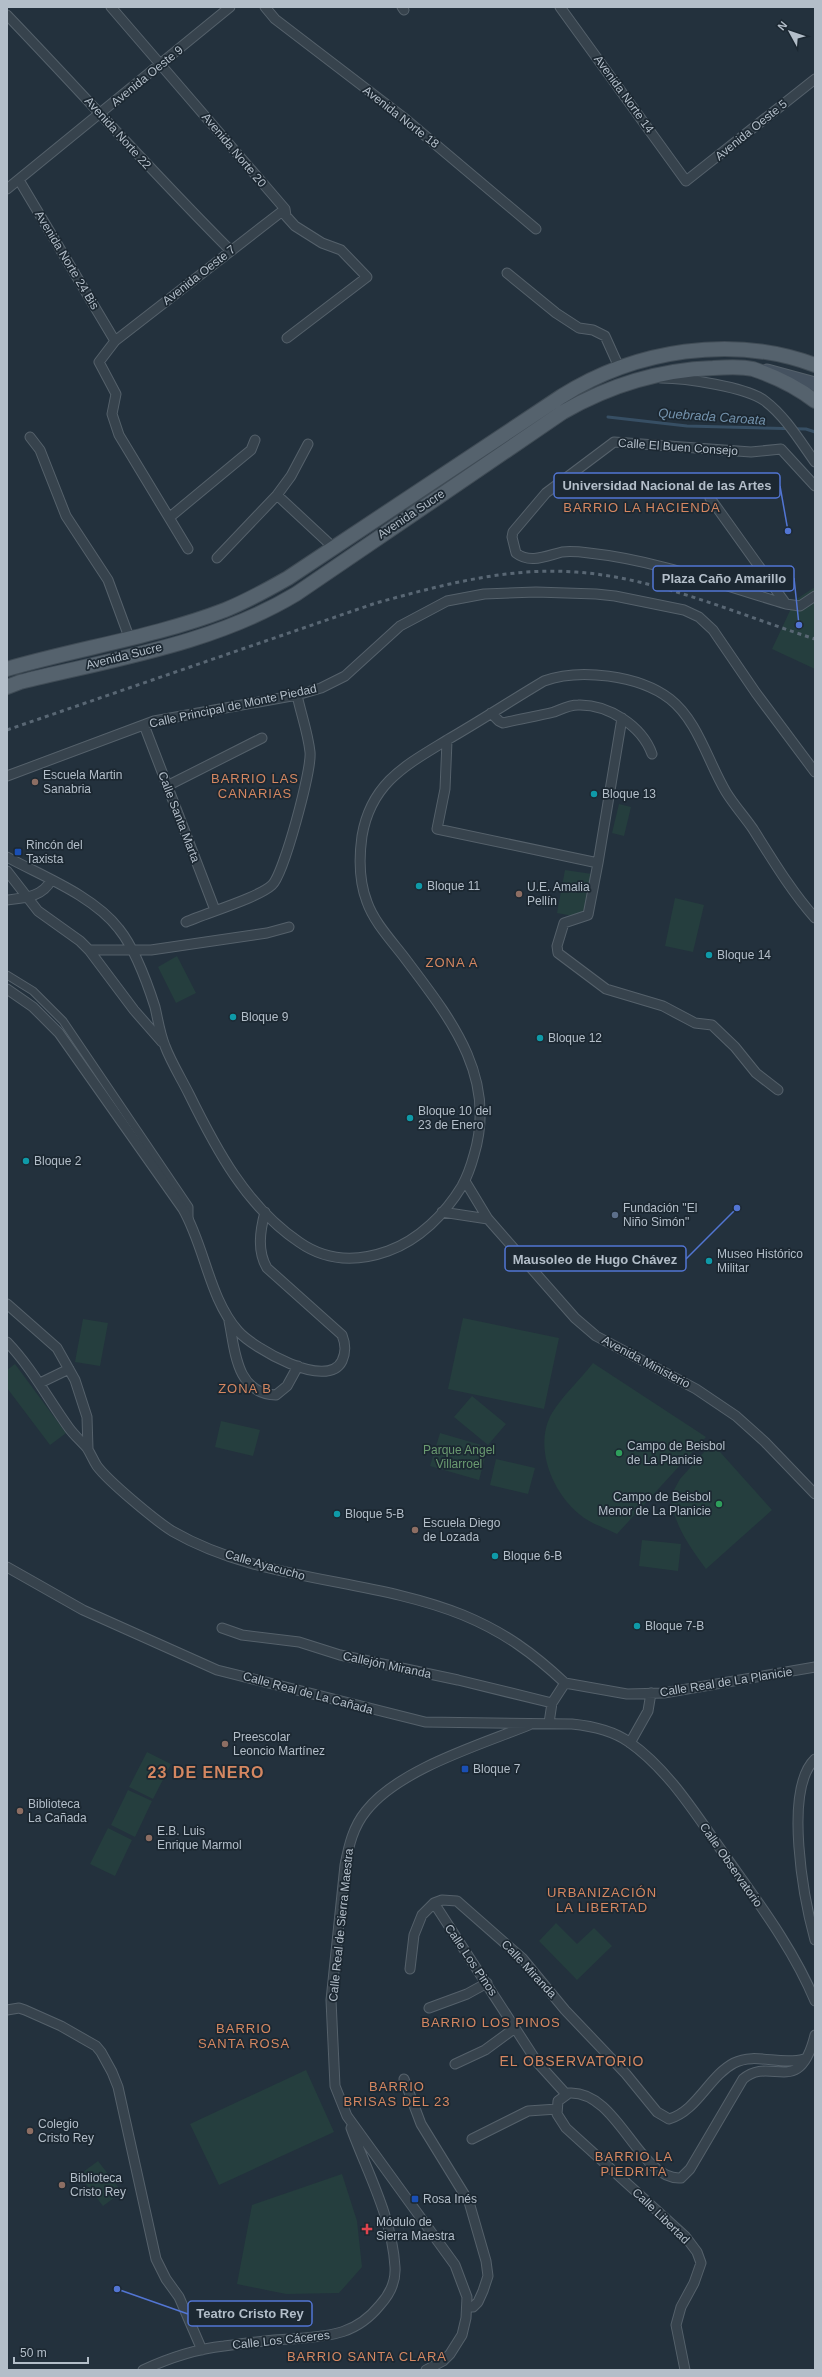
<svg xmlns="http://www.w3.org/2000/svg" width="822" height="2377" font-family="Helvetica,sans-serif">
<style>
.green{fill:#253e3e}
.lines{fill:none;stroke-linecap:round;stroke-linejoin:round}
.stream{stroke:#374f64;stroke-width:3}
.pedestrian-casing{stroke:#55616b;stroke-width:9}
.minor-casing{stroke:#55616b;stroke-width:11}
.secondary-casing{stroke:#55616b;stroke-width:15}
.primary-casing{stroke:#404c56;stroke-width:16}
.pedestrian{stroke:#37434d;stroke-width:7}
.minor{stroke:#37434d;stroke-width:9}
.secondary{stroke:#455260;stroke-width:13}
.primary{stroke:#55626d;stroke-width:14}
.rail{stroke:#596774;stroke-width:3;stroke-dasharray:4 4;stroke-linecap:butt}
.education-dot{fill:#8d6e63;stroke:#1c2832;stroke-width:1.5}
.culture-dot{fill:#0f9aa8;stroke:#1c2832;stroke-width:1.5}
.transit-dot{fill:#1a4fb4;stroke:#1c2832;stroke-width:1.5}
.service-dot{fill:#5c6f8a;stroke:#1c2832;stroke-width:1.5}
.leisure-dot{fill:#2e9e5b;stroke:#1c2832;stroke-width:1.5}
.health-dot{fill:#e0444e;stroke:#1c2832;stroke-width:1.5}
.labels{text-anchor:middle;stroke-width:3.5;stroke-linejoin:round;paint-order:stroke}
.street-label{font-size:12px;fill:#b3bec9;stroke:#1c2832}
.poi-label{font-size:12px;fill:#b3bec9;stroke:#1c2832;text-anchor:start}
.park-label{font-size:12px;fill:#6a9a70;stroke:#1c2832}
.water-label{font-size:13px;font-style:italic;fill:#7392ac;stroke:#1c2832}
.neighbourhood-label{font-size:13px;letter-spacing:1px;fill:#d58761;stroke:#1c2832}
.quarter-label{font-size:14px;letter-spacing:1px;fill:#d58761;stroke:#1c2832}
.district-label{font-size:16px;font-weight:bold;letter-spacing:1px;fill:#d58761;stroke:#1c2832}
.leader{fill:none;stroke:#5275d3;stroke-width:1.5}
.callout-dot{fill:#5275d3;stroke:#1c2832;stroke-width:1.5}
.callout{fill:#1c2832;stroke:#5275d3;stroke-width:1.5}
.callout-label{font-size:13px;text-anchor:middle;font-weight:bold;fill:#b3bec9}
</style>
<rect width="100%" height="100%" fill="#23313d"/>
<!-- green -->
<path class="green" d="M815 587V669L772 649 795 600Z
M619 804 631 807 624 836 612 833Z
M565 870 592 874 584 918 557 913Z
M675 898 704 905 693 952 665 946Z
M177 956 196 993 176 1003 158 967Z
M463 1318 559 1338 544 1409 448 1389Z
M83 1319 108 1323 100 1366 75 1362Z
M593 1363 706 1437 617 1534C605 1528 589 1523 579 1514 552 1492 533 1446 552 1413 563 1395 580 1380 593 1363Z
M15 1364 66 1433 50 1445 7 1388V1370Z
M472 1396 506 1424 488 1445 454 1417Z
M221 1421 260 1430 253 1456 215 1447Z
M440 1433 488 1447 479 1480 430 1466Z
M712 1443 772 1510 706 1569C689 1546 675 1526 670 1497L680 1479Z
M496 1459 535 1468 528 1494 490 1485Z
M642 1540 681 1544 678 1571 639 1566Z
M147 1752 171 1764 153 1799 129 1787Z
M128 1790 152 1801 135 1837 111 1825Z
M108 1828 132 1840 115 1876 90 1864Z
M556 1923 577 1944 594 1928 612 1946 577 1980 539 1941Z
M306 2070 334 2132 219 2185 190 2124Z
M98 2161 122 2192 103 2206 79 2175Z
M342 2174 357 2221 362 2267 339 2293 286 2294 237 2284 252 2205Z"/>
<g class="lines">
<!-- stream -->
<path class="stream" d="M608 417 687 426 806 429 815 432"/>
<defs>
<path id="pedestrian" d="M7 975 33 991 63 1021 189 1207V1219"/>
<path id="minor" d="M111 7 285 209 286 216 295 226 322 243 341 250 367 277 287 338
M265 7 275 19 403 117 536 229
M402 7 404 10
M560 7 686 181 815 79
M7 15C82 93 154 174 230 250
M19 180 115 341
M7 189 230 7
M507 273 556 313 579 328 593 330 605 336 619 367
M661 378C685 378 747 387 765 401 785 416 800 441 815 462
M30 437 40 450 66 516 108 580 129 637
M815 486 781 449 751 452 614 442 546 493 513 532 512 537 516 553C530 564 546 556 562 552 571 551 581 552 589 553 656 560 722 585 786 604L800 606 815 596
M277 495 334 548
M710 498 786 604
M170 517 240 459 251 450 255 440
M188 549 119 435 112 414 116 394 99 362 115 341 285 209
M217 558 277 495 291 476 308 444
M491 713 499 721 503 723C520 719 538 716 554 712 562 709 569 705 578 705 608 704 642 726 652 754
M144 725 215 910
M447 741 445 789 437 829 598 863 588 915 564 923 557 946 558 953 606 989 663 1006 695 1023 712 1025 735 1047 756 1073 778 1090
M7 776 154 721 297 695 321 688 345 676 400 626 447 601 484 594 536 592 596 594 615 596 684 610 699 617 713 630 756 693 815 772
M167 786 262 738
M7 857C42 876 94 896 119 929 135 949 147 982 155 1007 158 1020 160 1034 165 1046 171 1062 181 1078 189 1094 216 1149 246 1206 299 1242 326 1261 357 1262 388 1251 419 1240 445 1214 462 1186 467 1177 471 1166 474 1155 498 1076 449 1017 404 957 391 940 374 922 367 902 359 881 359 857 362 836 371 783 406 765 447 740 480 721 512 700 544 681 579 668 639 675 670 699 698 721 708 762 726 792 734 805 744 816 753 829 772 859 791 891 815 918
M598 863 622 718
M7 871 38 911 80 941 89 950 134 1010 162 1042
M7 900C24 898 43 897 51 880
M186 922C206 913 258 898 272 885 284 874 312 769 310 752 308 733 301 714 297 695
M89 950H151L267 933 289 927
M7 989 33 1007 59 1033 183 1209C205 1247 209 1298 238 1331 253 1348 327 1391 342 1361 346 1352 346 1345 342 1335L267 1268C257 1251 260 1231 265 1212
M465 1181 488 1219 575 1318 596 1336 696 1389 736 1416 765 1442 815 1494
M442 1212 488 1219
M7 1304 57 1348 75 1380 87 1417 88 1449
M229 1321C235 1350 236 1394 276 1395L287 1386 298 1366
M7 1342C32 1368 48 1399 69 1428 74 1435 81 1441 87 1448 91 1454 93 1460 97 1466 109 1482 155 1520 172 1531 262 1583 369 1577 463 1615 504 1632 533 1653 565 1683
M40 1383 69 1369
M7 1567 83 1610 217 1670 425 1722 572 1724C592 1726 612 1730 629 1742 669 1770 696 1815 724 1854 757 1901 793 1948 815 2001
M222 1628 242 1635 299 1642 340 1655 458 1680 552 1703
M565 1683 627 1694 664 1693 815 1667
M549 1723 552 1703 565 1683
M630 1743 648 1711 651 1693
M815 1759C783 1790 804 1900 815 1940
M434 1903 537 2062 566 2094
M410 1969 414 1935 422 1915 434 1903 442 1900 457 1901 523 1959 565 2010 626 2074 657 2112 669 2119C697 2111 709 2076 734 2063 755 2052 781 2066 804 2059
M429 2008 467 1994 487 1983
M7 2010 19 2008 25 2010 61 2026 96 2046 101 2052 112 2072 118 2087 156 2259 166 2279 179 2297 202 2350
M455 2064 485 2050 515 2028
M404 2079 421 2124 469 2202 486 2261 488 2276 483 2291 478 2302 473 2307H467
M472 2139 528 2111 557 2109
M143 2370C169 2358 196 2349 224 2346 246 2343 269 2340 290 2339 328 2336 355 2336 380 2305 390 2294 396 2282 395 2267 392 2217 368 2174 351 2128
M426 2370 443 2361 450 2354 462 2335 466 2318 467 2297 455 2265 347 2116 335 2086 331 2000 345 1865C349 1845 353 1827 366 1811 399 1769 480 1745 529 1725
M685 2370 676 2325 681 2307 694 2283 701 2263 697 2252 685 2236 566 2128 557 2114 558 2101 569 2093C618 2090 639 2181 681 2178L690 2169 743 2079C771 2055 799 2099 815 2035"/>
<path id="secondary" d="M767 371 815 384"/>
<path id="primary" d="M7 669C79 648 155 637 225 610 247 601 267 590 288 578L562 396C635 350 732 334 815 365
M7 687 20 682C113 659 213 644 296 594L563 412C610 385 660 370 713 368 726 367 741 366 753 369 774 376 797 387 815 401"/>
</defs>
<!-- pedestrian casing -->
<use href="#pedestrian" class="pedestrian-casing"/>
<!-- minor casing -->
<use href="#minor" class="minor-casing"/>
<!-- secondary casing -->
<use href="#secondary" class="secondary-casing"/>
<!-- primary casing -->
<use href="#primary" class="primary-casing"/>
<!-- pedestrian -->
<use href="#pedestrian" class="pedestrian"/>
<!-- minor -->
<use href="#minor" class="minor"/>
<!-- secondary -->
<use href="#secondary" class="secondary"/>
<!-- primary -->
<use href="#primary" class="primary"/>
<!-- rail -->
<path class="rail" d="M7 730 376 603C442 585 507 567 576 572 658 578 737 614 815 639"/>
</g>
<!-- markers -->
<g class="education-dot">
<circle cx="35" cy="782" r="4"/>
<circle cx="519" cy="894" r="4"/>
<circle cx="415" cy="1530" r="4"/>
<circle cx="225" cy="1744" r="4"/>
<circle cx="20" cy="1811" r="4"/>
<circle cx="149" cy="1838" r="4"/>
<circle cx="30" cy="2131" r="4"/>
<circle cx="62" cy="2185" r="4"/>
</g>
<g class="culture-dot">
<circle cx="594" cy="794" r="4"/>
<circle cx="419" cy="886" r="4"/>
<circle cx="709" cy="955" r="4"/>
<circle cx="233" cy="1017" r="4"/>
<circle cx="540" cy="1038" r="4"/>
<circle cx="410" cy="1118" r="4"/>
<circle cx="26" cy="1161" r="4"/>
<circle cx="709" cy="1261" r="4"/>
<circle cx="337" cy="1514" r="4"/>
<circle cx="495" cy="1556" r="4"/>
<circle cx="637" cy="1626" r="4"/>
</g>
<g class="transit-dot">
<rect x="14" y="848" width="8" height="8" rx="2"/>
<rect x="461" y="1765" width="8" height="8" rx="2"/>
<rect x="411" y="2195" width="8" height="8" rx="2"/>
</g>
<circle class="service-dot" cx="615" cy="1215" r="4"/>
<g class="leisure-dot">
<circle cx="619" cy="1453" r="4"/>
<circle cx="719" cy="1504" r="4"/>
</g>
<path class="health-dot" d="M365 2223h4v4h4v4h-4v4h-4v-4h-4v-4h4z"/>
<g class="labels">
<!-- street labels -->
<g class="street-label">
<text transform="translate(147 76) rotate(-39)" y="4">Avenida Oeste 9</text>
<text transform="translate(624 94) rotate(54)" y="4">Avenida Norte 14</text>
<text transform="translate(401 117) rotate(38)" y="4">Avenida Norte 18</text>
<text transform="translate(751 130) rotate(-39)" y="4">Avenida Oeste 5</text>
<text transform="translate(118 133) rotate(48)" y="4">Avenida Norte 22</text>
<text transform="translate(234 150) rotate(50)" y="4">Avenida Norte 20</text>
<text transform="translate(67 260) rotate(59)" y="4">Avenida Norte 24 Bis</text>
<text transform="translate(199 275) rotate(-38)" y="4">Avenida Oeste 7</text>
<text transform="translate(678 447) rotate(4)" y="4">Calle El Buen Consejo</text>
<text transform="translate(411 514) rotate(-34)" y="4">Avenida Sucre</text>
<text transform="translate(124 656) rotate(-14)" y="4">Avenida Sucre</text>
<text transform="translate(233 706) rotate(-12)" y="4">Calle Principal de Monte Piedad</text>
<text transform="translate(179 817) rotate(69)" y="4">Calle Santa Marta</text>
<text transform="translate(646 1362) rotate(28)" y="4">Avenida Ministerio</text>
<text transform="translate(265 1565) rotate(16)" y="4">Calle Ayacucho</text>
<text transform="translate(387 1665) rotate(12)" y="4">Callejón Miranda</text>
<text transform="translate(726 1682) rotate(-9)" y="4">Calle Real de La Planicie</text>
<text transform="translate(308 1693) rotate(15)" y="4">Calle Real de La Cañada</text>
<text transform="translate(731 1865) rotate(55)" y="4">Calle Observatorio</text>
<text transform="translate(341 1925) rotate(-84)" y="4">Calle Real de Sierra Maestra</text>
<text transform="translate(471 1960) rotate(56)" y="4">Calle Los Pinos</text>
<text transform="translate(529 1969) rotate(47)" y="4">Calle Miranda</text>
<text transform="translate(661 2216) rotate(44)" y="4">Calle Libertad</text>
<text transform="translate(281 2340) rotate(-6)" y="4">Calle Los Cáceres</text>
</g>
<!-- poi labels -->
<g class="poi-label">
<text x="43" y="779">Escuela Martin<tspan x="43" dy="14">Sanabria</tspan></text>
<text x="602" y="798">Bloque 13</text>
<text x="26" y="849">Rincón del<tspan x="26" dy="14">Taxista</tspan></text>
<text x="427" y="890">Bloque 11</text>
<text x="527" y="891">U.E. Amalia<tspan x="527" dy="14">Pellín</tspan></text>
<text x="717" y="959">Bloque 14</text>
<text x="241" y="1021">Bloque 9</text>
<text x="548" y="1042">Bloque 12</text>
<text x="418" y="1115">Bloque 10 del<tspan x="418" dy="14">23 de Enero</tspan></text>
<text x="34" y="1165">Bloque 2</text>
<text x="623" y="1212">Fundación "El<tspan x="623" dy="14">Niño Simón"</tspan></text>
<text x="717" y="1258">Museo Histórico<tspan x="717" dy="14">Militar</tspan></text>
<text x="627" y="1450">Campo de Beisbol<tspan x="627" dy="14">de La Planicie</tspan></text>
<text x="711" y="1501" text-anchor="end">Campo de Beisbol<tspan x="711" dy="14">Menor de La Planicie</tspan></text>
<text x="345" y="1518">Bloque 5-B</text>
<text x="423" y="1527">Escuela Diego<tspan x="423" dy="14">de Lozada</tspan></text>
<text x="503" y="1560">Bloque 6-B</text>
<text x="645" y="1630">Bloque 7-B</text>
<text x="233" y="1741">Preescolar<tspan x="233" dy="14">Leoncio Martínez</tspan></text>
<text x="473" y="1773">Bloque 7</text>
<text x="28" y="1808">Biblioteca<tspan x="28" dy="14">La Cañada</tspan></text>
<text x="157" y="1835">E.B. Luis<tspan x="157" dy="14">Enrique Marmol</tspan></text>
<text x="38" y="2128">Colegio<tspan x="38" dy="14">Cristo Rey</tspan></text>
<text x="70" y="2182">Biblioteca<tspan x="70" dy="14">Cristo Rey</tspan></text>
<text x="423" y="2203">Rosa Inés</text>
<text x="376" y="2226">Módulo de<tspan x="376" dy="14">Sierra Maestra</tspan></text>
</g>
<!-- park labels -->
<g class="park-label">
<text x="459" y="1454">Parque Angel<tspan x="459" dy="14">Villarroel</tspan></text>
</g>
<!-- water labels -->
<g class="water-label">
<text transform="translate(712 416) rotate(4)" y="5">Quebrada Caroata</text>
</g>
<!-- neighbourhood labels -->
<g class="neighbourhood-label">
<text x="642" y="512">BARRIO LA HACIENDA</text>
<text x="255" y="783">BARRIO LAS<tspan x="255" dy="15">CANARIAS</tspan></text>
<text x="452" y="967">ZONA A</text>
<text x="245" y="1393">ZONA B</text>
<text x="602" y="1897">URBANIZACIÓN<tspan x="602" dy="15">LA LIBERTAD</tspan></text>
<text x="491" y="2027">BARRIO LOS PINOS</text>
<text x="244" y="2033">BARRIO<tspan x="244" dy="15">SANTA ROSA</tspan></text>
<text x="397" y="2091">BARRIO<tspan x="397" dy="15">BRISAS DEL 23</tspan></text>
<text x="634" y="2161">BARRIO LA<tspan x="634" dy="15">PIEDRITA</tspan></text>
<text x="367" y="2361">BARRIO SANTA CLARA</text>
</g>
<!-- quarter labels -->
<g class="quarter-label">
<text x="572" y="2066">EL OBSERVATORIO</text>
</g>
<!-- district labels -->
<g class="district-label">
<text x="206" y="1778">23 DE ENERO</text>
</g>
</g>
<!-- callouts -->
<path class="leader" d="M788 531L780 486M799 625L794 578M737 1208L686 1259M117 2289L188 2314"/>
<g class="callout-dot">
<circle cx="788" cy="531" r="4"/>
<circle cx="799" cy="625" r="4"/>
<circle cx="737" cy="1208" r="4"/>
<circle cx="117" cy="2289" r="4"/>
</g>
<g class="callout">
<rect x="554" y="473" width="226" height="25" rx="4"/>
<rect x="653" y="566" width="141" height="25" rx="4"/>
<rect x="505" y="1246" width="181" height="25" rx="4"/>
<rect x="188" y="2301" width="124" height="25" rx="4"/>
</g>
<g class="callout-label">
<text x="667" y="490">Universidad Nacional de las Artes</text>
<text x="724" y="583">Plaza Caño Amarillo</text>
<text x="595" y="1264">Mausoleo de Hugo Chávez</text>
<text x="250" y="2318">Teatro Cristo Rey</text>
</g>
<!-- border -->
<rect width="822" height="2377" fill="none" stroke="#b3bec9" stroke-width="16"/>
<!-- north arrow -->
<g transform="translate(790 32) rotate(310)" stroke="#1c2832" stroke-width="3" paint-order="stroke">
<path d="M0-3L7 15L0 10L-7 15Z" fill="#b3bec9"/>
<text y="-6" font-size="11" font-weight="bold" text-anchor="middle" fill="#b3bec9">N</text>
</g>
<!-- scale -->
<path d="M14 2357v6h74v-6" fill="none" stroke="#b3bec9" stroke-width="2"/>
<text x="20" y="2357" font-size="12" fill="#b3bec9" stroke="#1c2832" stroke-width="3" paint-order="stroke">50 m</text>
</svg>
